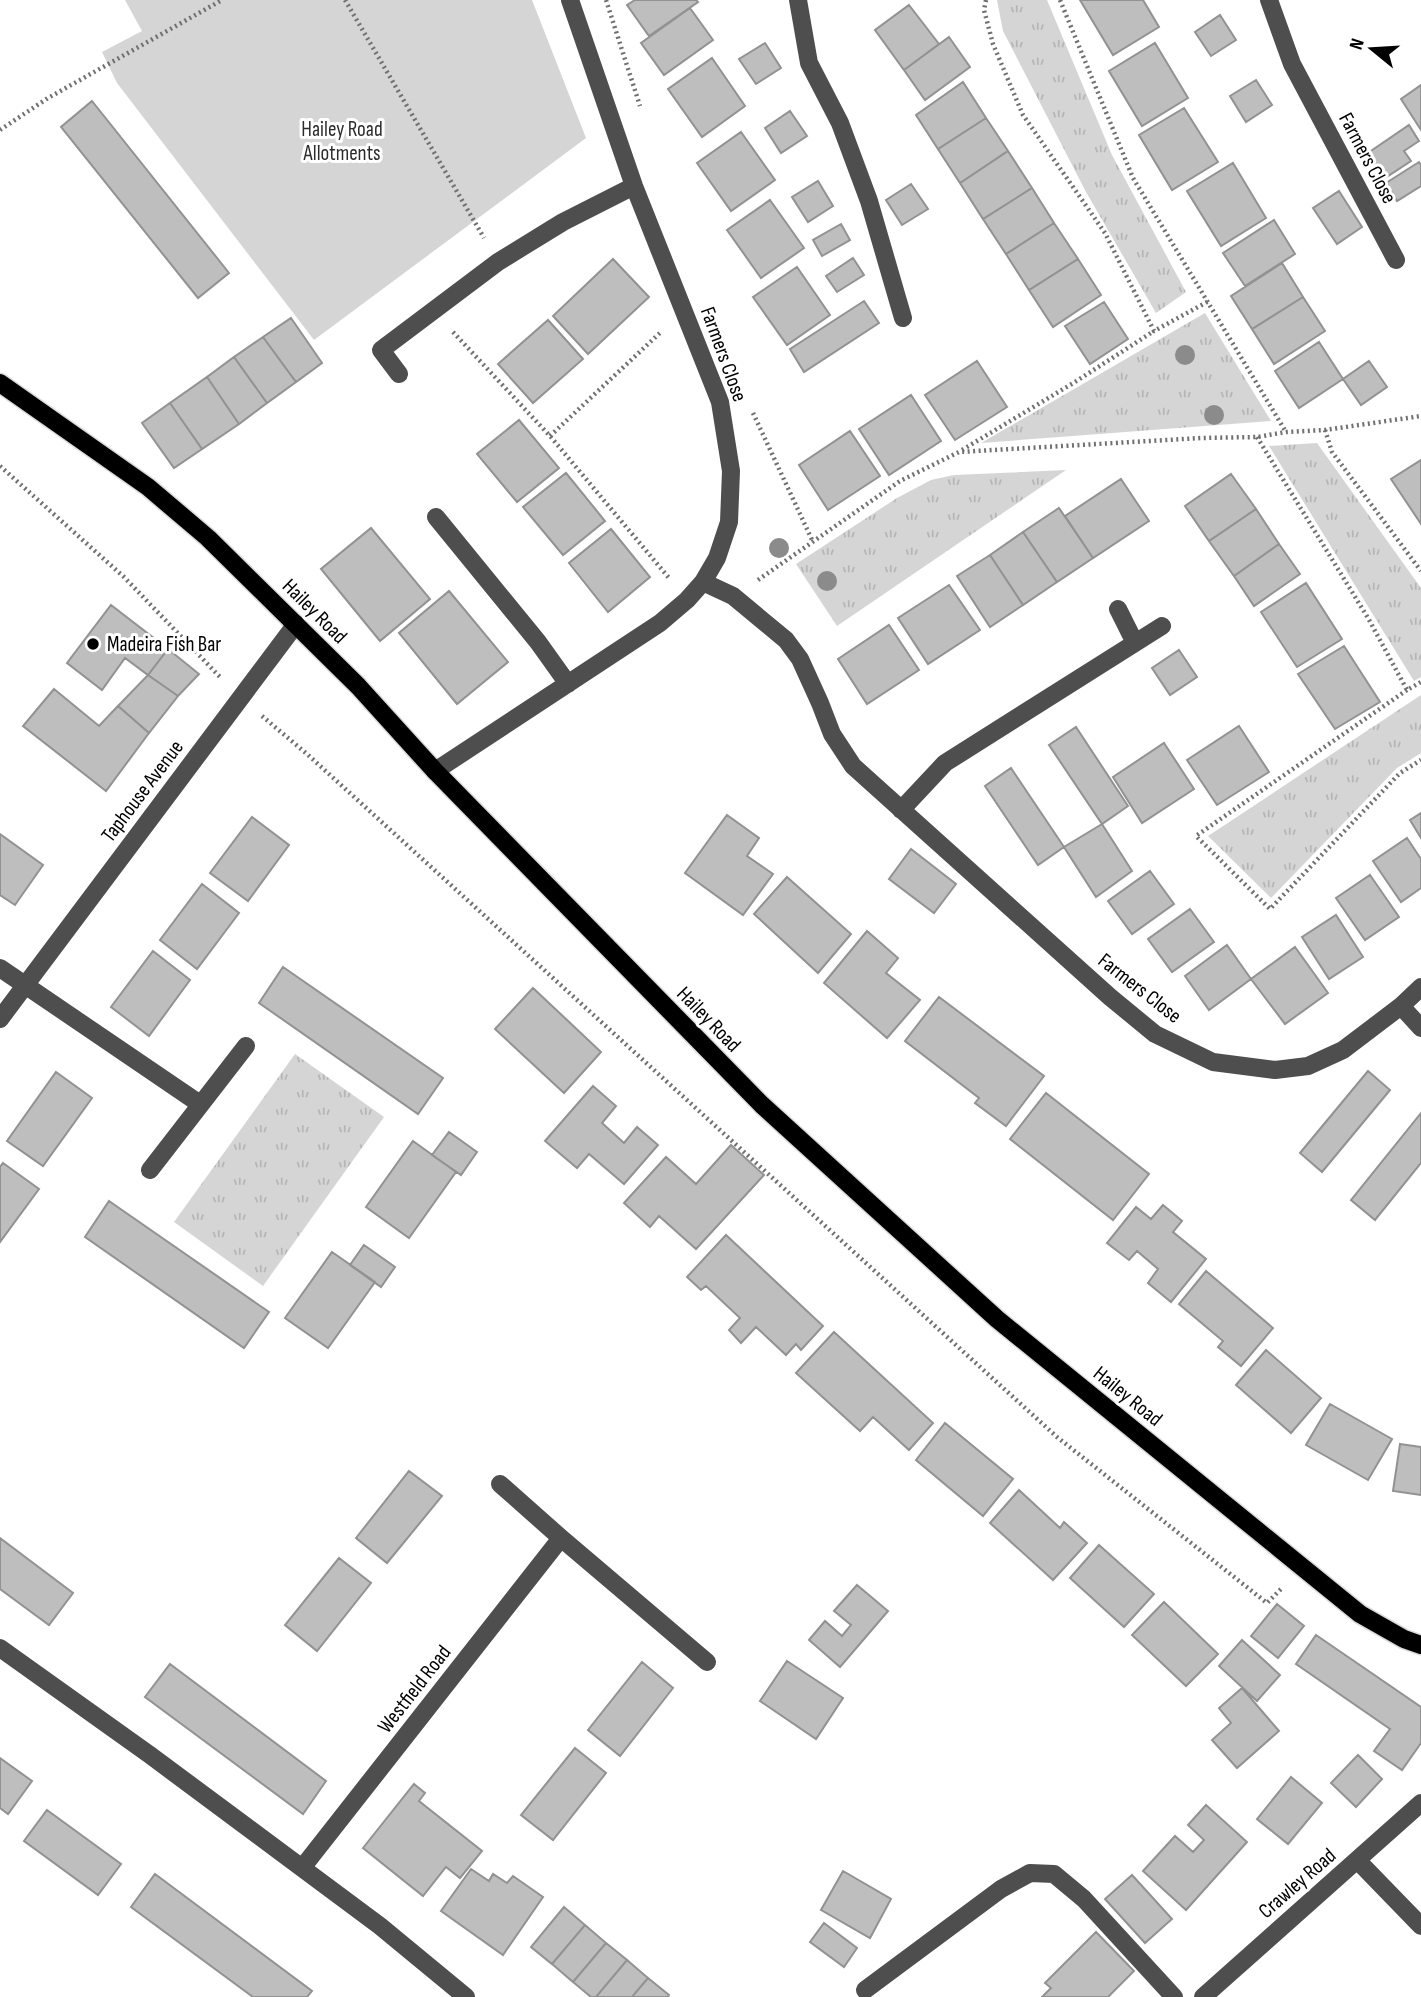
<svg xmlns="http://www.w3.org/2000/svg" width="1421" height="1997" font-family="'Sofia Sans Condensed',sans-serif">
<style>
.grass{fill:url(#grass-tufts)}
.garden{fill:#d5d5d5}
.building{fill:#bebebe;stroke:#929292;stroke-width:2}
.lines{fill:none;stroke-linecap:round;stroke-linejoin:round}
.major-casing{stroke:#dbdbdb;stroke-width:21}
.path{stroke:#707070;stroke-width:4.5;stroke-dasharray:2 3.5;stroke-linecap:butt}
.minor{stroke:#4e4e4e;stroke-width:18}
.major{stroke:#000;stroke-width:18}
.tree{fill:#8b8b8b}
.poi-dot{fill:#000;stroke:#fff;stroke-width:2.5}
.labels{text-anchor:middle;stroke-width:6;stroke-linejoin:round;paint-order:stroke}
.park-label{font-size:21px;fill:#2c2c2c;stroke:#fff}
.street-label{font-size:21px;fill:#000;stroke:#fff}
.poi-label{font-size:21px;fill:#000;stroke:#fff;text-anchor:start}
</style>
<defs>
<pattern id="grass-tufts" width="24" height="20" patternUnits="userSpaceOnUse" patternTransform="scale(1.75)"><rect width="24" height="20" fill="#d5d5d5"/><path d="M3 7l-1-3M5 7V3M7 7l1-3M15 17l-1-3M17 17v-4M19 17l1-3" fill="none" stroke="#b5b5b5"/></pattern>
</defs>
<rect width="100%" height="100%" fill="#fff"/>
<!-- grass -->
<path class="grass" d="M997 0H1047L1112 155 1186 292 1156 313 1086 192 1003 31Z
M1205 313 1271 421 981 443Z
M1317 443 1421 588V677L1414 681 1269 446Z
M1066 470 837 626 796 564 897 498 931 480 954 475Z
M1421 695V753L1397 768 1271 898 1208 836Z
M295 1054 384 1117 263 1286 174 1222Z"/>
<!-- garden -->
<path class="garden" d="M125 0H532L586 138 314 340 117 83 102 52 142 31Z"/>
<!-- building -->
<path class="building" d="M635 0H696L698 2 649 36 627 5Z
M1080 0H1143L1159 27 1113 55Z
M909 5 939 44 904 70 875 30Z
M690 8 713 40 664 75 641 43Z
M1220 15 1236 40 1211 56 1195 32Z
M949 37 970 67 925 100 904 70Z
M765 43 781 68 756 84 739 59Z
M1155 43 1188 98 1142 126 1109 71Z
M712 58 745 106 702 137 668 89Z
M1256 80 1272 105 1246 122 1230 96Z
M963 82 986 118 938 149 916 115Z
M1421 85V130L1401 99Z
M92 101 229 273 198 298 61 127Z
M1184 108 1218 162 1172 190 1139 135Z
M790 111 807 136 781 153 765 128Z
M986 118 1008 151 960 183 938 149Z
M1409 125 1419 141 1404 151 1411 161 1382 180 1365 155Z
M741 132 775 180 731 211 697 163Z
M1008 151 1032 188 983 219 960 183Z
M1419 162 1421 165V186L1397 201 1386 183Z
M1233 163 1266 218 1221 246 1187 191Z
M818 181 833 206 808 222 792 197Z
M911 184 928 209 902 225 886 200Z
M1032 188 1054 223 1006 254 983 219Z
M1339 191 1362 227 1337 244 1313 208Z
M770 200 804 248 761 278 727 230Z
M1274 220 1295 254 1245 286 1223 253Z
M1054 223 1078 259 1029 290 1006 254Z
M841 224 850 240 822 256 813 240Z
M853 258 864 275 837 292 826 276Z
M613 259 649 297 588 354 553 316Z
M1078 259 1101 295 1053 327 1029 290Z
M1282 263 1303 297 1252 329 1231 296Z
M797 267 830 315 787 345 753 297Z
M1303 297 1325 331 1274 364 1252 329Z
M864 301 879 323 804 372 790 349Z
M1104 302 1128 339 1090 364 1065 326Z
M291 318 322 363 296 382 263 337Z
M548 320 583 359 533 403 498 364Z
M263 337 296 382 267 403 234 357Z
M1319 342 1343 379 1299 408 1275 371Z
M234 357 267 403 239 424 207 377Z
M977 361 1007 407 955 440 925 395Z
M1369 361 1387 387 1361 405 1343 379Z
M207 377 239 424 202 449 170 403Z
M911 395 941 441 889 475 859 429Z
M170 403 202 449 174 468 142 423Z
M519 420 559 468 517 502 477 454Z
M850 431 880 476 828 510 799 465Z
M1421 460V524L1391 479Z
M566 473 605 521 563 555 523 507Z
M1231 474 1256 509 1209 541 1185 506Z
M1121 479 1149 521 1093 558 1065 516Z
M1059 508 1093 558 1057 582 1023 532Z
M1256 509 1279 544 1234 576 1209 541Z
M371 528 430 599 380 641 321 569Z
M611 529 650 577 608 612 569 563Z
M1023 532 1057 582 1023 605 990 555Z
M1279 544 1300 574 1254 606 1234 576Z
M990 555 1023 605 990 627 957 576Z
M1306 583 1342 639 1297 667 1261 612Z
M949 585 980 630 928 664 898 618Z
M449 591 508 662 457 704 399 633Z
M111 605 168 649 148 675 125 658 102 690 67 663Z
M889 625 919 670 867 704 838 659Z
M1344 646 1380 702 1335 729 1298 674Z
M168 649 199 674 178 696 148 675Z
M1179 650 1197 677 1170 695 1152 668Z
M148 675 178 696 149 733 118 706Z
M54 689 99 726 118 706 149 733 106 791 23 726Z
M1239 726 1269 772 1217 805 1187 760Z
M1076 727 1128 806 1102 824 1049 745Z
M1164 743 1194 789 1142 823 1113 777Z
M1011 768 1064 847 1038 865 985 786Z
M1421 813V838L1410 820Z
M727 815 759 838 747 856 773 874 743 915 685 873Z
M252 817 289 845 248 901 210 873Z
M1102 824 1132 871 1096 897 1064 847Z
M0 834 43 865 15 905 0 895Z
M1407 838 1421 859V888L1401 902 1373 861Z
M911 849 956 884 934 913 889 879Z
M1150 871 1174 904 1132 934 1108 901Z
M1370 875 1399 917 1365 940 1336 898Z
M787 877 851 934 818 973 754 914Z
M202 884 239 913 197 969 160 940Z
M1190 909 1214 942 1172 972 1148 939Z
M1336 915 1363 957 1329 979 1302 937Z
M867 931 898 958 886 973 920 1000 887 1038 824 983Z
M1227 945 1251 979 1209 1010 1185 976Z
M1295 947 1328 993 1285 1024 1251 979Z
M153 951 190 980 149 1036 111 1007Z
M283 967 443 1078 418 1114 259 1003Z
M533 988 601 1052 564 1093 495 1029Z
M939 997 1044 1076 1006 1126 975 1103 979 1098 905 1041Z
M1368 1071 1390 1090 1322 1172 1300 1153Z
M56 1072 92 1098 43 1166 7 1141Z
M593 1086 616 1106 602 1123 624 1143 637 1127 658 1145 624 1184 589 1154 577 1168 545 1141Z
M1046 1093 1149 1174 1113 1220 1010 1139Z
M1421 1113V1163L1375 1220 1351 1200Z
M449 1132 477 1152 461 1175 432 1155Z
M413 1141 456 1172 409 1238 366 1207Z
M731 1145 764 1175 696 1249 659 1216 650 1227 624 1203 666 1157 696 1184Z
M3 1163 39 1189 0 1242V1167Z
M109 1201 269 1312 244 1348 85 1237Z
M1163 1205 1182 1221 1173 1232 1206 1259 1171 1302 1148 1283 1158 1269 1137 1251 1129 1260 1107 1243 1136 1207 1151 1219Z
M726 1235 823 1326 801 1350 796 1344 786 1355 756 1327 741 1343 729 1330 740 1318 706 1286 701 1290 687 1277Z
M364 1245 395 1267 381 1287 350 1265Z
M332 1252 375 1282 328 1348 285 1318Z
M1206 1271 1273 1328 1241 1366 1218 1347 1223 1341 1179 1304Z
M834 1332 933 1423 909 1450 873 1417 860 1431 796 1373Z
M1266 1350 1321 1398 1291 1433 1236 1385Z
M1330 1404 1392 1439 1368 1480 1306 1445Z
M945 1423 1013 1479 983 1516 916 1460Z
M1400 1444 1421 1447V1495L1393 1491Z
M409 1471 442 1496 387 1563 356 1538Z
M1019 1490 1060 1528 1064 1522 1087 1543 1053 1580 990 1523Z
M0 1538 73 1593 49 1625 0 1589Z
M1099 1545 1154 1594 1124 1627 1070 1578Z
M339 1558 371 1583 317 1651 285 1625Z
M857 1585 888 1611 840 1667 809 1640 825 1621 842 1636 851 1625 834 1611Z
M1164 1602 1218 1654 1186 1686 1132 1635Z
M1277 1604 1304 1626 1278 1658 1251 1636Z
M1316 1635 1421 1707V1743L1402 1770 1374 1751 1390 1729 1296 1664Z
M1242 1640 1280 1675 1257 1701 1219 1666Z
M787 1661 843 1698 816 1739 760 1701Z
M642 1662 673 1688 620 1756 588 1730Z
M170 1664 326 1781 303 1814 145 1697Z
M1242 1688 1279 1731 1237 1768 1212 1740 1231 1723 1219 1708Z
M575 1748 606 1773 553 1840 521 1815Z
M1358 1755 1382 1779 1356 1807 1331 1783Z
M0 1758 32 1781 8 1814 0 1808Z
M1291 1777 1322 1803 1288 1844 1257 1819Z
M414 1784 425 1793 419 1801 482 1851 460 1878 446 1867 423 1896 363 1848Z
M1206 1805 1247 1842 1186 1910 1143 1871 1175 1836 1193 1852 1204 1840 1188 1825Z
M47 1810 121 1864 98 1895 24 1841Z
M471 1869 489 1881 493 1874 507 1883 513 1876 543 1897 503 1955 441 1911Z
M843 1871 891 1899 870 1938 821 1910Z
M155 1874 312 1991 307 1997H253L131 1907Z
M1132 1875 1172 1919 1145 1943 1105 1899Z
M564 1907 585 1925 552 1964 531 1947Z
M824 1923 857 1948 844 1967 810 1942Z
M585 1925 606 1943 573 1982 552 1964Z
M1096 1932 1134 1971 1108 1997H1042L1051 1988 1045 1983Z
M606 1943 627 1960 596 1997H591L573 1982Z
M627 1960 648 1978 632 1997H596Z
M648 1978 669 1995 668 1997H632Z"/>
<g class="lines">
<defs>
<path id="major" d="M0 383 148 487 208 538 358 686 435 771 762 1105 997 1319 1360 1614 1404 1639 1421 1645"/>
</defs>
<!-- major casing -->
<use href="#major" class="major-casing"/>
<!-- path -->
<path class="path" d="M345 0 484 238
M606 0 640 106
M986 0 984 10 993 44 1023 115 1105 233 1154 331 1209 301
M1060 0 1133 178 1286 432
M0 130 48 98 222 0
M453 332 550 436 669 578
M753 413 813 542
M1325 430 1332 452 1421 571
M550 436 662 331
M1257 437 1368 618 1407 690 1421 682
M962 450 1075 382 1154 331
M0 466 124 577 220 677
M758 580 900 481 959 452 1201 438 1257 437 1286 432 1325 430 1421 416
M1407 690 1196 836 1270 909 1400 773 1421 760
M262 716 307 754 1057 1437 1267 1603 1283 1587"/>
<!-- minor -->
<path class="minor" d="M798 0 809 63 840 123 869 201 903 318
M1269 0 1292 64 1396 260
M399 374 381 350 498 262 563 222 634 186
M436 517 538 642 568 684
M703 582 733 596 786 640 800 659 820 703 832 734 853 766 1110 997 1155 1034 1213 1062 1275 1070 1308 1066 1343 1050 1401 1006 1421 987
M1118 609 1135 643
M435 771 660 623 687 600 703 582 717 558 729 522 731 471 720 402 634 186 570 0
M901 810 945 763 1162 626
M0 968 200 1104
M1401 1006 1421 1028
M0 1019 296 624
M150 1170 246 1046
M500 1484 561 1538 707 1662
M0 1648 150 1755 380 1926 466 1997
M1358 1861 1421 1926
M302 1868 561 1538
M865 1990 1001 1889 1030 1873 1054 1874 1084 1899 1174 1997
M1203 1997 1421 1803"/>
<!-- major -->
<use href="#major" class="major"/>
</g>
<!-- trees -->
<g class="tree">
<circle cx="1185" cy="355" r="10"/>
<circle cx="1214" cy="415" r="10"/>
<circle cx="779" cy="548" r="10"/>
<circle cx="827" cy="581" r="10"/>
</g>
<!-- markers -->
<circle class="poi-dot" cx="93" cy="644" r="7"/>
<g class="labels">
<!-- park labels -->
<g class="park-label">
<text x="342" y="136">Hailey Road<tspan x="342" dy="24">Allotments</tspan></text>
</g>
<!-- street labels -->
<g class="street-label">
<text transform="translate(1368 158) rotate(62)" y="7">Farmers Close</text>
<text transform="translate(724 354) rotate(70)" y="7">Farmers Close</text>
<text transform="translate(315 611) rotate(45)" y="7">Hailey Road</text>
<text transform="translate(142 791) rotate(-53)" y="7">Taphouse Avenue</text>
<text transform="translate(1140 988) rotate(38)" y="7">Farmers Close</text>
<text transform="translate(709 1019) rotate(46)" y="7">Hailey Road</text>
<text transform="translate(1128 1396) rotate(39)" y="7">Hailey Road</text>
<text transform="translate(414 1689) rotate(-52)" y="7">Westfield Road</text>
<text transform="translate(1297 1883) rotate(-41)" y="7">Crawley Road</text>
</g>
<!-- poi labels -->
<g class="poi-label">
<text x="107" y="651">Madeira Fish Bar</text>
</g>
</g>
<!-- north arrow -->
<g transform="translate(1372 49) rotate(288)" stroke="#ffffff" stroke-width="5" paint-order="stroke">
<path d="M0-5L12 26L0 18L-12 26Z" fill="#000000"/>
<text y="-10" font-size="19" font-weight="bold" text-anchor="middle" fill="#000000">N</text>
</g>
</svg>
